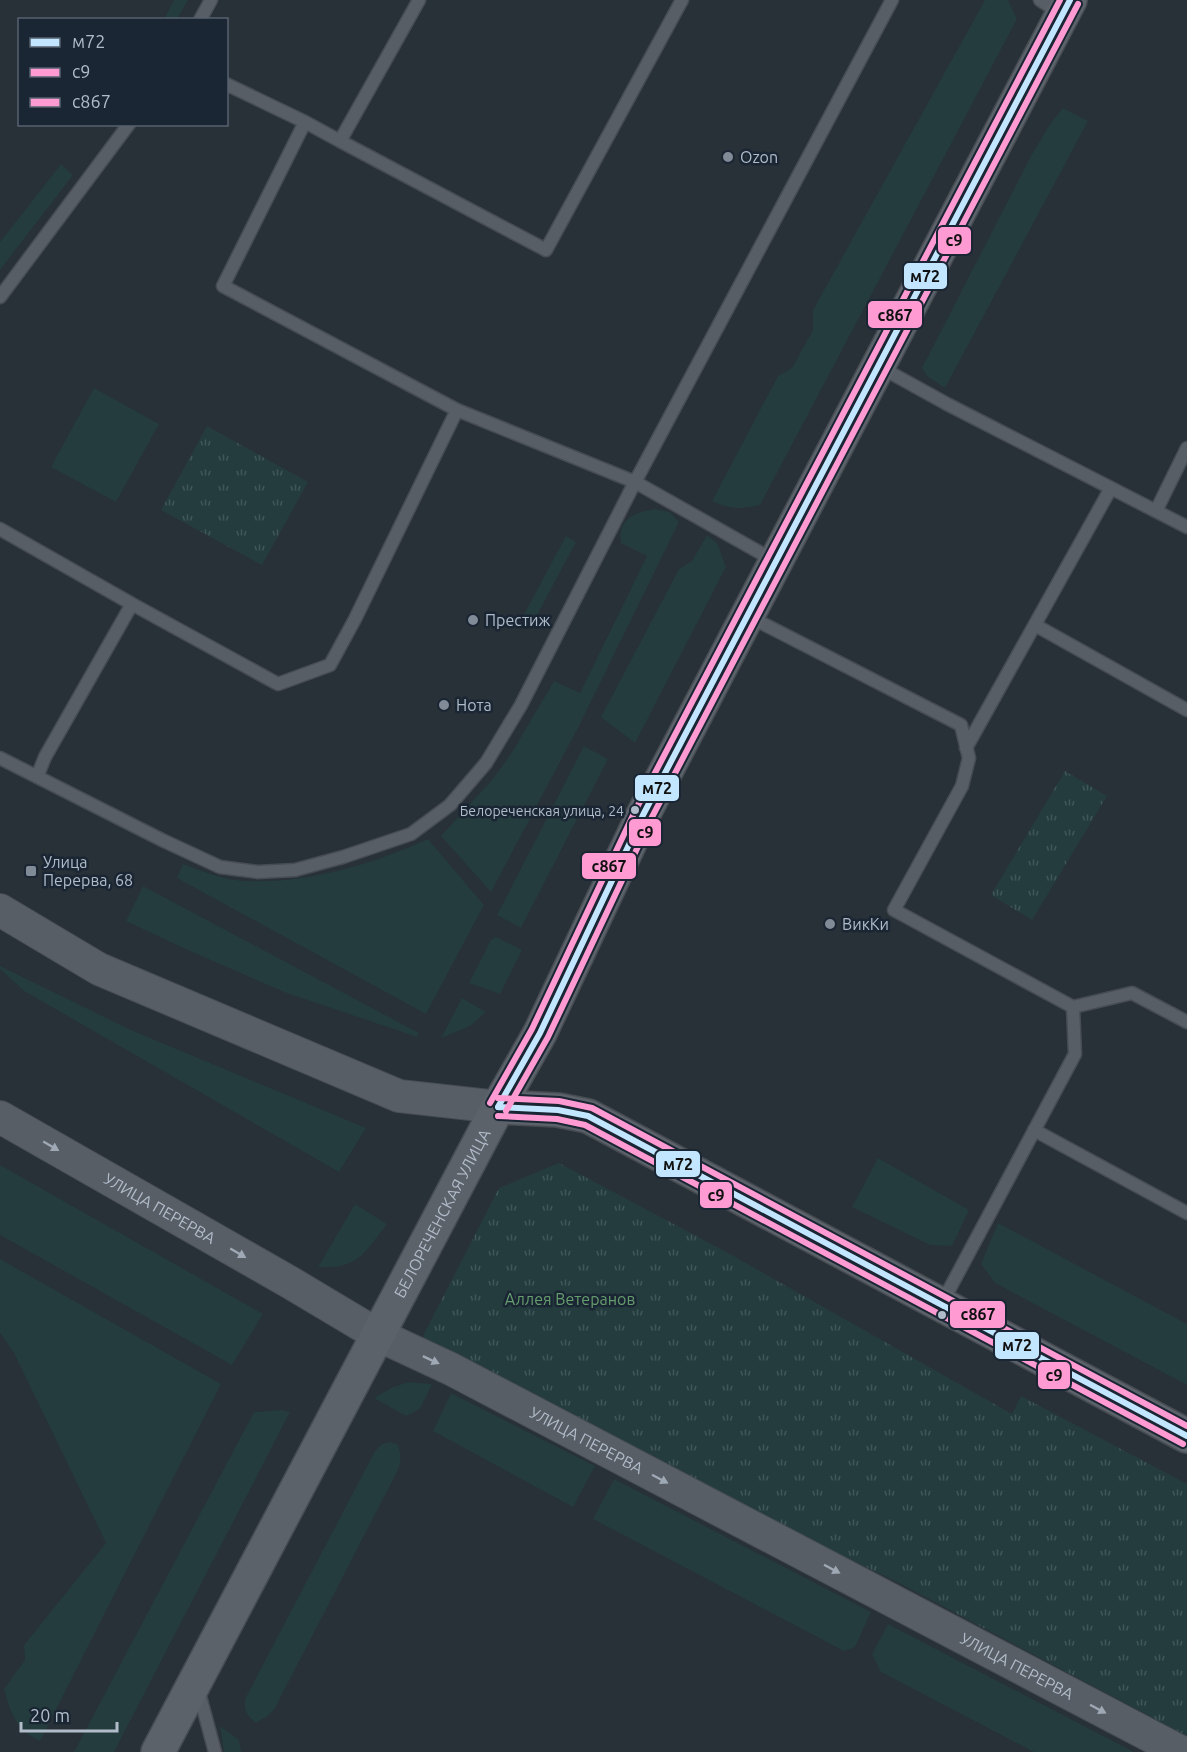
<svg xmlns="http://www.w3.org/2000/svg" width="1187" height="1752" font-family="Ubuntu,sans-serif">
<style>
.grass{fill:#243c3e}
.park{fill:url(#park-tufts)}
.lines{fill:none;stroke-linecap:round;stroke-linejoin:round}
.service-casing{stroke:#464c52;stroke-width:15}
.tertiary-casing{stroke:#464c52;stroke-width:34}
.secondary-casing{stroke:#464c52;stroke-width:36}
.service{stroke:#585e66;stroke-width:12}
.tertiary{stroke:#585e66;stroke-width:32}
.secondary{stroke:#5c626a;stroke-width:33}
.bus-1-casing{stroke:#1a2633;stroke-width:10}
.bus-2-casing{stroke:#1a2633;stroke-width:10}
.bus-3-casing{stroke:#1a2633;stroke-width:10}
.bus-1{stroke:#c2e6ff;stroke-width:6}
.bus-2{stroke:#ff9ad2;stroke-width:6}
.bus-3{stroke:#ff9ad2;stroke-width:6}
.oneway{fill:#9fa9b6}
.poi-dot{fill:#818b97;stroke:#1a2633;stroke-width:2}
.bus-dot{fill:#b1bcca;stroke:#1a2633;stroke-width:2}
.labels{text-anchor:middle;stroke-width:5;stroke-linejoin:round;paint-order:stroke}
.bus-label{font-size:14px;fill:#b1bcca;stroke:#1a2633;text-anchor:end}
.poi-label{font-size:16px;fill:#b1bcca;stroke:#1a2633;text-anchor:start}
.street-label{font-size:16px;fill:#b1bcca;stroke:#1a2633}
.park-label{font-size:16px;fill:#669d6e;stroke:#1a2633}
.line-badge{stroke:#1a2633;stroke-width:2}
.pale-badge-label{font-size:16px;text-anchor:middle;font-weight:bold;fill:#111}
</style>
<defs>
<pattern id="park-tufts" width="24" height="20" patternUnits="userSpaceOnUse" patternTransform="scale(1.5)"><rect width="24" height="20" fill="#243c3e"/><path d="M3 7l-1-3M5 7V3M7 7l1-3M15 17l-1-3M17 17v-4M19 17l1-3" fill="none" stroke="#415659"/></pattern>
</defs>
<rect width="100%" height="100%" fill="#283038"/>
<!-- grass -->
<path class="grass" d="M174 0H188L177 19H164Z
M985 0H1008L1017 19 760 505C739 509 732 510 712 501L778 376 792 368 813 330V310Z
M1063 108 1088 121 945 388 927 376 922 368 1031 156 1050 124Z
M61 164 73 175 0 270V242Z
M94 388 159 424 116 502 51 467Z
M655 509 670 512 679 522 578 728 491 892 441 836 492 780 511 754 554 681 580 693 647 556 621 543C617 519 635 512 655 509Z
M707 535 717 543 726 567 635 743 601 717 679 569 692 561Z
M566 536 576 542 534 621 531 623 524 622 522 618Z
M584 746 608 759 521 928 497 915Z
M428 839 484 905 426 1014 177 878 183 864C202 871 224 880 245 881 305 884 374 864 428 839Z
M143 886 419 1033 417 1037 284 992 181 947 126 921Z
M496 937 522 950 500 994 469 983 491 940Z
M0 966 131 1030 366 1128 339 1172 24 991 0 969Z
M462 998 486 1012 470 1026 441 1038Z
M878 1158 969 1210 952 1246 930 1245 852 1207Z
M0 1165 263 1314 232 1365 0 1235Z
M355 1204 387 1224C365 1252 358 1270 318 1267Z
M998 1223 1187 1324V1385L995 1283 981 1264Z
M0 1259 221 1384 40 1741C17 1731 10 1712 4 1689L25 1660 24 1645 106 1543 14 1353 0 1333Z
M409 1382 432 1384 420 1409 406 1416 374 1398 393 1387Z
M451 1393 595 1466 573 1507 433 1431Z
M281 1410 290 1412 114 1752H74L254 1412Z
M390 1442 397 1444C402 1453 401 1461 398 1470L275 1708 269 1715 256 1723C246 1715 243 1710 246 1697L375 1451 382 1444Z
M614 1479 871 1612 855 1647 844 1651 593 1519Z
M888 1624 1134 1752H1034L881 1672 872 1654Z
M220 1726 239 1740 241 1752H224Z"/>
<!-- park -->
<path class="park" d="M207 426 308 482 262 565 161 510Z
M1065 771 1107 796 1032 920 991 895Z
M559 1163 730 1254 1012 1414 1021 1396 1187 1484V1736L897 1582 437 1361 423 1336 499 1188Z"/>
<g class="lines">
<defs>
<path id="service" d="M1040 0 1061 14
M200 20 211 0
M226 84 305 122 223 286 457 410
M305 122 340 141 419 0
M340 141 546 250 682 0
M0 297 129 124
M880 367 947 404 1187 527
M1156 511 1187 448
M0 529 132 604
M775 561 635 482 892 0
M748 616 961 725 969 758 962 786 894 910 1073 1007 1075 1054 942 1303
M1035 625 1187 710
M966 748 1111 488
M0 758 162 840 220 867 258 872 295 870 343 857 411 834 450 805 486 763 521 705 635 482 457 410 355 619 330 665 278 684 132 604 45 757 37 777
M1073 1007 1132 993 1187 1022
M1034 1130 1187 1213
M198 1689 215 1752"/>
<g id="tertiary">
<path d="M0 910 99 969 399 1096 498 1107"/>
<path id="s1" d="M0 1117 291 1283 378 1335 451 1369 1181 1752"/>
</g>
<g id="secondary">
<path d="M498 1107 558 1110 588 1116 1187 1436"/>
<path id="s2" d="M158 1752 498 1107 540 1033 643 815 1070 0"/>
</g>
</defs>
<!-- service casing -->
<use href="#service" class="service-casing"/>
<!-- tertiary casing -->
<use href="#tertiary" class="tertiary-casing"/>
<!-- secondary casing -->
<use href="#secondary" class="secondary-casing"/>
<!-- service -->
<use href="#service" class="service"/>
<!-- tertiary -->
<use href="#tertiary" class="tertiary"/>
<!-- secondary -->
<use href="#secondary" class="secondary"/>
<defs>
<path id="bus-1" d="M498 1107 540 1033 643 815 1070 0
M498 1107 558 1110 588 1116 1187 1436"/>
<path id="bus-2" d="M506 1111 548 1037 651 819 1078 4
M498 1116 557 1119 585 1125 1183 1444"/>
<path id="bus-3" d="M498 1098 559 1101 592 1108 1187 1426
M490 1103 532 1029 635 811 1060 0"/>
</defs>
<!-- bus-1 casing -->
<use href="#bus-1" class="bus-1-casing"/>
<!-- bus-2 casing -->
<use href="#bus-2" class="bus-2-casing"/>
<!-- bus-3 casing -->
<use href="#bus-3" class="bus-3-casing"/>
<!-- bus-1 -->
<use href="#bus-1" class="bus-1"/>
<!-- bus-2 -->
<use href="#bus-2" class="bus-2"/>
<!-- bus-3 -->
<use href="#bus-3" class="bus-3"/>
</g>
<!-- one-way arrows -->
<defs><path id="oneway-solid" d="M-6-.8H1V-3.2L6.5 0L1 3.2V.8H-6Z" transform="scale(1.5)"/></defs>
<g class="oneway">
<use href="#oneway-solid" transform="translate(51 1146) rotate(30)"/>
<use href="#oneway-solid" transform="translate(238 1253) rotate(30)"/>
<use href="#oneway-solid" transform="translate(431 1360) rotate(25)"/>
<use href="#oneway-solid" transform="translate(660 1479) rotate(28)"/>
<use href="#oneway-solid" transform="translate(832 1569) rotate(28)"/>
<use href="#oneway-solid" transform="translate(1098 1709) rotate(28)"/>
</g>
<!-- markers -->
<g class="poi-dot">
<circle cx="728" cy="157" r="6"/>
<circle cx="473" cy="620" r="6"/>
<circle cx="444" cy="705" r="6"/>
<rect x="25" y="865" width="12" height="12" rx="3"/>
<circle cx="830" cy="924" r="6"/>
</g>
<g class="bus-dot">
<circle cx="635" cy="810" r="5"/>
<circle cx="942" cy="1315" r="5"/>
</g>
<g class="labels">
<!-- bus labels -->
<g class="bus-label">
<text x="624" y="816">Белореченская улица, 24</text>
</g>
<!-- poi labels -->
<g class="poi-label">
<text x="740" y="163">Ozon</text>
<text x="485" y="626">Престиж</text>
<text x="456" y="711">Нота</text>
<text x="43" y="868">Улица<tspan x="43" dy="18">Перерва, 68</tspan></text>
<text x="842" y="930">ВикКи</text>
</g>
<!-- street labels -->
<g class="street-label">
<text dy="6" stroke="none"><textPath href="#s1" startOffset="184">УЛИЦА ПЕРЕРВА</textPath></text>
<text dy="6" stroke="none"><textPath href="#s2" startOffset="609">БЕЛОРЕЧЕНСКАЯ УЛИЦА</textPath></text>
<text dy="6" stroke="none"><textPath href="#s1" startOffset="670">УЛИЦА ПЕРЕРВА</textPath></text>
<text dy="6" stroke="none"><textPath href="#s1" startOffset="1156">УЛИЦА ПЕРЕРВА</textPath></text>
</g>
<!-- park labels -->
<g class="park-label">
<text x="570" y="1305">Аллея Ветеранов</text>
</g>
</g>
<g class="line-badge">
<rect x="937" y="226" width="35" height="29" rx="6" fill="#ff9ad2"/>
<rect x="903" y="262" width="45" height="28" rx="6" fill="#c2e6ff"/>
<rect x="867" y="300" width="56" height="29" rx="6" fill="#ff9ad2"/>
<rect x="634" y="774" width="46" height="28" rx="6" fill="#c2e6ff"/>
<rect x="628" y="818" width="34" height="29" rx="6" fill="#ff9ad2"/>
<rect x="581" y="852" width="56" height="28" rx="6" fill="#ff9ad2"/>
<rect x="655" y="1150" width="46" height="28" rx="6" fill="#c2e6ff"/>
<rect x="699" y="1181" width="34" height="28" rx="6" fill="#ff9ad2"/>
<rect x="949" y="1300" width="57" height="29" rx="6" fill="#ff9ad2"/>
<rect x="994" y="1331" width="46" height="29" rx="6" fill="#c2e6ff"/>
<rect x="1037" y="1361" width="34" height="29" rx="6" fill="#ff9ad2"/>
</g>
<g class="pale-badge-label">
<text x="954" y="246">с9</text>
<text x="925" y="282">м72</text>
<text x="895" y="321">с867</text>
<text x="657" y="794">м72</text>
<text x="645" y="838">с9</text>
<text x="609" y="872">с867</text>
<text x="678" y="1170">м72</text>
<text x="716" y="1201">с9</text>
<text x="978" y="1320">с867</text>
<text x="1017" y="1351">м72</text>
<text x="1054" y="1381">с9</text>
</g>
<!-- legend -->
<rect x="18" y="18" width="210" height="108" fill="#1a2633" stroke="#56626f" stroke-width="1.5"/>
<rect x="30" y="38" width="30" height="9" fill="#c2e6ff" stroke="#56626f" stroke-width="1.5"/>
<text x="72" y="48" font-size="18" fill="#b1bcca">м72</text>
<rect x="30" y="68" width="30" height="9" fill="#ff9ad2" stroke="#56626f" stroke-width="1.5"/>
<text x="72" y="78" font-size="18" fill="#b1bcca">с9</text>
<rect x="30" y="98" width="30" height="9" fill="#ff9ad2" stroke="#56626f" stroke-width="1.5"/>
<text x="72" y="108" font-size="18" fill="#b1bcca">с867</text>
<!-- scale -->
<path d="M21 1722v9h96v-9" fill="none" stroke="#b1bcca" stroke-width="3"/>
<text x="30" y="1722" font-size="18" fill="#b1bcca" stroke="#1a2633" stroke-width="4.5" paint-order="stroke">20 m</text>
</svg>
